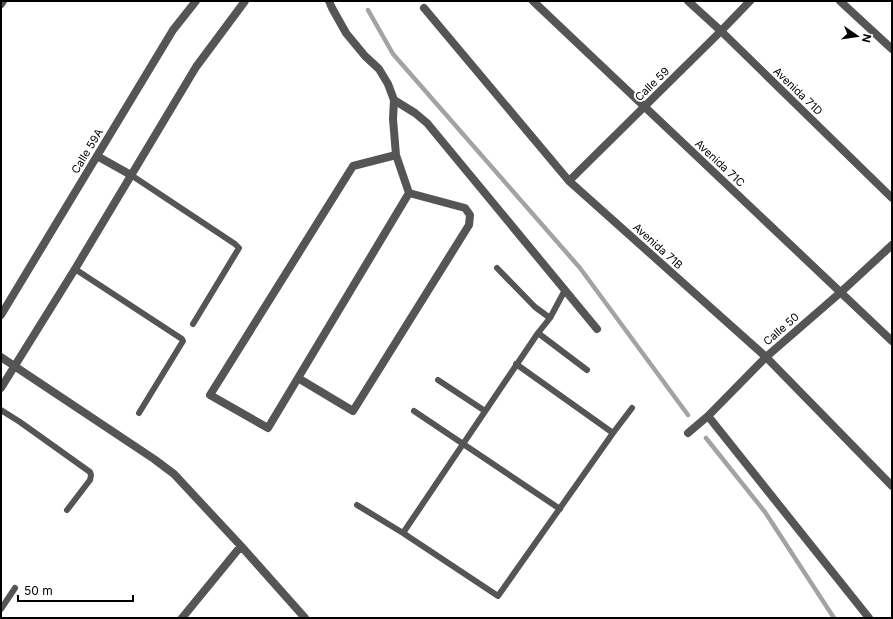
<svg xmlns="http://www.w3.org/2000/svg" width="893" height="619" font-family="Inter,sans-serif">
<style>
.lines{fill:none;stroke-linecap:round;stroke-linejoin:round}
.stream{stroke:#a3a3a3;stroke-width:4.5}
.service{stroke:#555;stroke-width:6}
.minor{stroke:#555;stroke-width:8}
.labels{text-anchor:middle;stroke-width:4;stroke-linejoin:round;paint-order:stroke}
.street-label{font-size:11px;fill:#000;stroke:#fff}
</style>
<rect width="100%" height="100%" fill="#fff"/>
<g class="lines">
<!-- stream -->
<path class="stream" d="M368 10 393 54 580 268 688 415
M706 438 765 512 834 618"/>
<!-- service -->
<path class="service" d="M131 175 235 244 239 248 193 324
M497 268 535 307 550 318
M75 269 182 339 183 341 139 413
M538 333 587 370
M516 364 613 433
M438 380 485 411
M1 410 20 422 90 472 91 475 90 480 67 510
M414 411 560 509
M357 505 403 533 498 596 613 433 632 408
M403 533 538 333 550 318 565 290
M1 609 15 588"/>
<!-- minor -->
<path class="minor" d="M329 1 332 8 346 33 365 56 379 69 388 84 394 100 393 119 396 155
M533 1 892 341
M688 1 721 31 892 198
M840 1 892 49
M1 4 3 1
M424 8 569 181 766 357 892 486
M394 100 415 113 427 123 597 329
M396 155 409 193 268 428 210 395 353 166Z
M97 156 131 175
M569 181 721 31 750 1
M1 315 173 30 196 1
M1 357 154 459 174 474 241 546 305 618
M298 378 353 411 469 225 470 215 465 208 409 193
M1 388 75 269 196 67 245 1
M708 416 869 618
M688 433 708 416 766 357 841 292 892 245
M182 618 241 546"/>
</g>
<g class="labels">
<!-- street labels -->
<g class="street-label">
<text transform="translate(652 84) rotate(-44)" y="4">Calle 59</text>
<text transform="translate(798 91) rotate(44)" y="4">Avenida 71D</text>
<text transform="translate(87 151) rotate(-59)" y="4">Calle 59A</text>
<text transform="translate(720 163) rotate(43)" y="4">Avenida 71C</text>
<text transform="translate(658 246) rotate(42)" y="4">Avenida 71B</text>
<text transform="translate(781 329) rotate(-41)" y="4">Calle 50</text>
</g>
</g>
<!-- border -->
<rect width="893" height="619" fill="none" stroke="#000000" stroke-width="4"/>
<!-- north arrow -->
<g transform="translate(857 36) rotate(103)" stroke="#ffffff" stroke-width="3" paint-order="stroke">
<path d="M0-3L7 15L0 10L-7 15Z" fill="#000000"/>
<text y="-6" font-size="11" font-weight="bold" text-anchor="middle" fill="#000000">N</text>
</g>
<!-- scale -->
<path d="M18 595v6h115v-6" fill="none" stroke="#000000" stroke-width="2"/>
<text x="24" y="595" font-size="12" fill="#000000" stroke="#ffffff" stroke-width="3" paint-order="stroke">50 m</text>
</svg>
